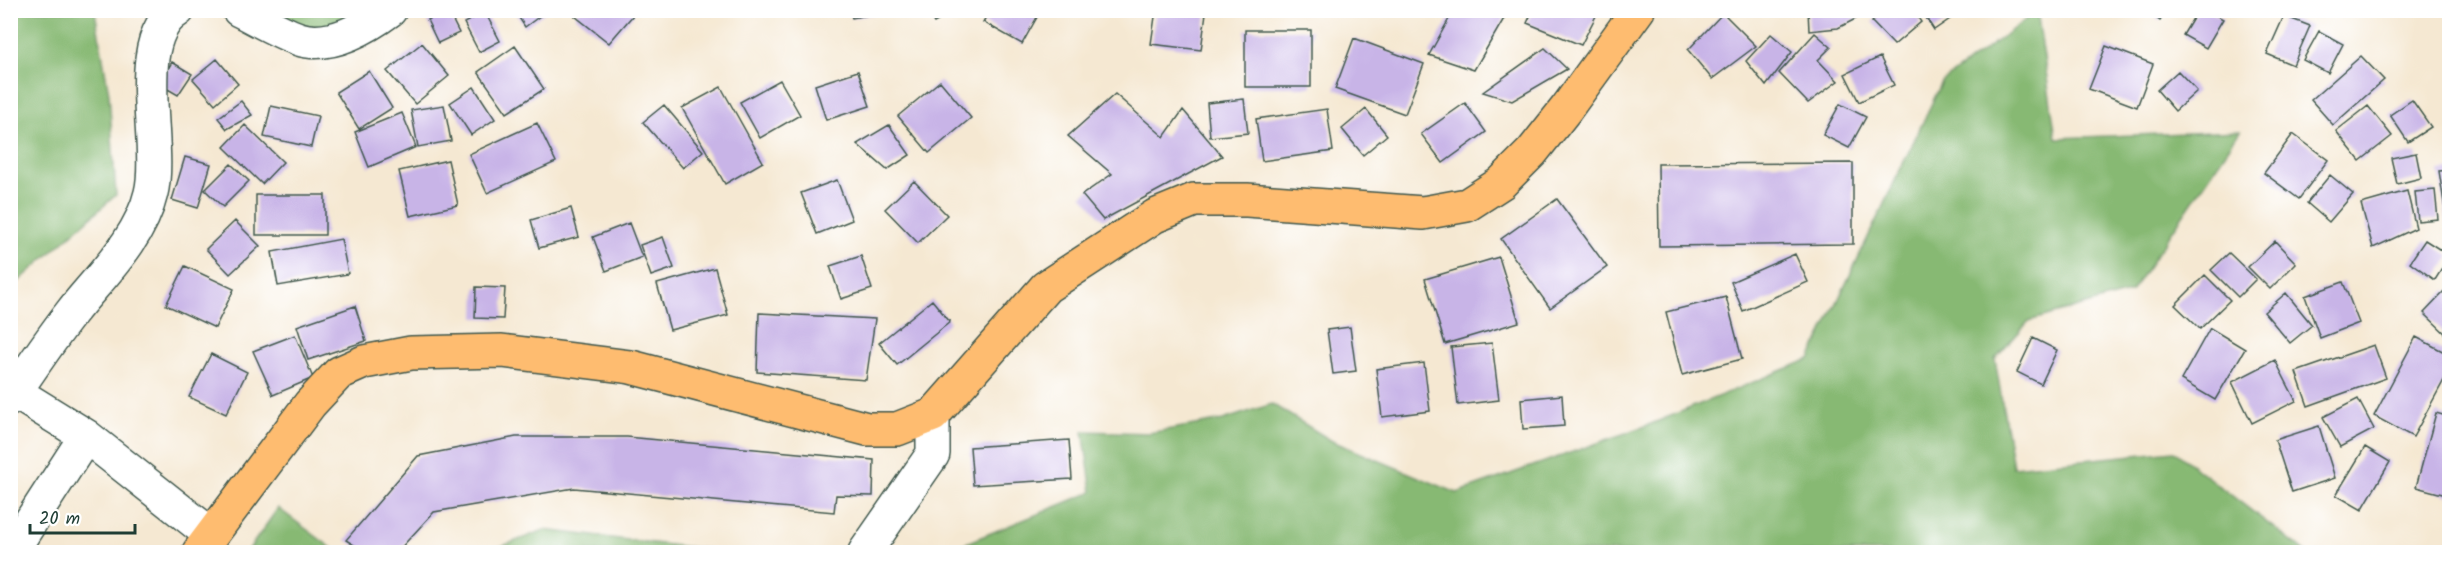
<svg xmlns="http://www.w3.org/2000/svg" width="2460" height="563" font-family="Kalam,sans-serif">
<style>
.forest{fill:#87b973;stroke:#537b54;stroke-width:1.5}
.building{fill:#c8b4e7}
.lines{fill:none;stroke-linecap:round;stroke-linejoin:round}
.minor-casing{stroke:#3f574c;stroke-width:36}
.major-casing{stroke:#3f574c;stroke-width:36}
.minor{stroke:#fff;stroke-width:33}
.major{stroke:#febc70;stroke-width:33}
</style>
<rect width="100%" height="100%" fill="#fff"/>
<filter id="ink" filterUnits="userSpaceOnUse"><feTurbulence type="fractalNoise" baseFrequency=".0167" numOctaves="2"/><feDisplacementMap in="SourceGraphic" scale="12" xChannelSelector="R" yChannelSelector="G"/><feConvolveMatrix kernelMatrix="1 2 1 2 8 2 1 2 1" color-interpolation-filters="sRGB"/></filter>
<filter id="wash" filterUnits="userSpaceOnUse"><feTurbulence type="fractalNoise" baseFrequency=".008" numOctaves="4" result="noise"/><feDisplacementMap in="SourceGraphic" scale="24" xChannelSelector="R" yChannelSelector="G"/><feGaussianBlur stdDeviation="1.35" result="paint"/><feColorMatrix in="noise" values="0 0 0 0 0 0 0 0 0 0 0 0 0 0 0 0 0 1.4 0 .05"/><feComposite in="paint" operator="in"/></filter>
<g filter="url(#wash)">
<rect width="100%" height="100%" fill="#f5e8d2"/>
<!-- forest -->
<path class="forest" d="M11 10 95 11 109 94 116 195 11 288Z
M248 11H402L337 47Z
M2037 11 2056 138 2240 131 2131 292 2029 321 1995 359 2013 467 2174 451 2305 552H944L1092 492 1083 431 1149 433 1223 420 1272 404 1332 441 1457 493 1651 424 1810 359 1942 82Z
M278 508 337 552H247Z
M544 530 729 552H487Z"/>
<g id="blocks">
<!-- building -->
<path class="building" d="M514 10H548L525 27Z
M579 10H630L634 14 609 43 575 16Z
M849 10H882L880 13 852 18Z
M926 10H958L934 23Z
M990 10H1041L1022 44 983 22Z
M1156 10 1206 13 1201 50 1151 44Z
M1454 10H1509L1474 70 1429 55Z
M1533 10H1599L1581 45 1527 23Z
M1808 10H1873L1838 28 1809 31Z
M1884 10H1913L1921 22 1894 45 1872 22Z
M1921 10H1963L1934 30Z
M2145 10H2167L2160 21Z
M2198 10H2207L2223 19 2206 48 2183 35Z
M448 11 459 33 438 43 427 20Z
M485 12 500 41 479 52 464 23Z
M1723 13 1756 46 1712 79 1688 50Z
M2284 16 2310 26 2293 65 2267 54Z
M1245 30H1311V87H1245Z
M2319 31 2343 44 2328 73 2303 60Z
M1815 33 1831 47 1818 60 1838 81 1808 103 1779 73Z
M1771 34 1792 52 1766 86 1746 61Z
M1354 38 1424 64 1405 114 1335 89Z
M422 43 449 76 415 104 387 71Z
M515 46 544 89 507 113 478 72Z
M2106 46 2153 64 2137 107 2089 89Z
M1545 48 1567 69 1512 101 1483 92Z
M2361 56 2384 80 2333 125 2311 100Z
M1880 57 1894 85 1859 102 1845 74Z
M217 59 238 84 215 104 193 79Z
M172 62 192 74 178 95 159 84Z
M369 71 392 108 359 129 336 92Z
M858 71 870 106 826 120 815 85Z
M2178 71 2197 91 2175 111 2157 90Z
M780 80 800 115 760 138 740 102Z
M940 81 971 118 929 153 898 116Z
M474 87 495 119 471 135 450 103Z
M721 87 763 162 725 184 682 108Z
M1115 94 1164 137 1183 110 1222 156 1103 220 1082 195 1112 174 1068 136Z
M1244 99 1248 133 1210 137 1207 103Z
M2412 100 2431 127 2408 142 2390 115Z
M241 101 252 115 227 129 218 118Z
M1465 103 1486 132 1443 163 1421 134Z
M1840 104 1866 117 1849 148 1823 135Z
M444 105 451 141 418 147 411 110Z
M664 105 703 151 683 168 643 122Z
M271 106 318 116 311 147 264 137Z
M2368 106 2392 136 2360 161 2336 131Z
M1327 109 1333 151 1262 161 1256 119Z
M1366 109 1387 135 1363 155 1342 129Z
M402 113 416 147 369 167 355 132Z
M537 123 556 162 487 193 469 154Z
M245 125 283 162 262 184 224 147Z
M889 125 910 155 887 170 857 144Z
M2293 134 2328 160 2299 199 2264 173Z
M2416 153 2421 178 2397 184 2391 158Z
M185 157 211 164 198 208 172 200Z
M448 160 458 205 410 216 399 171Z
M1853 163V244L1659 246 1658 164Z
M231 164 249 181 223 207 205 190Z
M2450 170V228H2448L2439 171Z
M2330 175 2353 194 2329 222 2307 203Z
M837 180 852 220 817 234 801 193Z
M914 181 947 215 918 243 885 209Z
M2435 190 2438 219 2418 221 2415 192Z
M2407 191 2416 228 2373 248 2361 204Z
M256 195H325V235H256Z
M1557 199 1607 267 1550 308 1501 239Z
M571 208 579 237 539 248 531 220Z
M235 221 260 246 230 274 206 249Z
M629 223 642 257 606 271 593 237Z
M663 237 674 268 651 276 640 245Z
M341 239 348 274 278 286 272 252Z
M2425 240 2450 256 2435 280 2410 262Z
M2275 241 2296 263 2270 289 2248 267Z
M2229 253 2256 279 2238 297 2211 270Z
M1795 254 1808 282 1743 311 1731 282Z
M861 256 872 289 841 299 830 266Z
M1499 257 1519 322 1445 344 1425 279Z
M185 266 234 289 215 328 166 305Z
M715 268 728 315 670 330 657 284Z
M2205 275 2230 300 2200 329 2175 305Z
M2343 282 2359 323 2320 338 2305 296Z
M476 287 505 288 503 319 475 318Z
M2446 290 2450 293V338L2424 313Z
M2286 293 2312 325 2290 343 2264 312Z
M1726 297 1742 359 1682 375 1666 312Z
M932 300 950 322 897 365 879 343Z
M355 306 366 341 308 360 297 326Z
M759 313 875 319 866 380 757 372Z
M1350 327 1356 371 1333 374 1327 330Z
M2210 328 2245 349 2215 400 2181 380Z
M295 335 313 378 273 395 253 351Z
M2416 337 2450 355V369L2413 437 2374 416Z
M2033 338 2057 350 2041 384 2017 372Z
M1492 343 1499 400 1458 405 1451 347Z
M2374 345 2386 378 2308 406 2296 372Z
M211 354 247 372 226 414 189 397Z
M2275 360 2296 401 2252 423 2232 382Z
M1424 363 1430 411 1382 417 1376 369Z
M1562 395 1564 426 1523 429 1521 399Z
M2358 399 2374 429 2340 447 2323 417Z
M2436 413 2450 417V496L2416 487Z
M2319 426 2335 478 2292 492 2275 440Z
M516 437H627L874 460 873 496 836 495 834 512 574 488 434 512 397 552H365L346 540 418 456Z
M1069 440 1072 479 973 485 970 447Z
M2365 447 2390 462 2362 510 2336 495Z"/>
</g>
</g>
<g filter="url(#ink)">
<use href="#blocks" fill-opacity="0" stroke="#3f574c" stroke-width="1.5"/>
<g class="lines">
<defs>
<path id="minor" d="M239 10C259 20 279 32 299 39 330 49 367 27 390 10
M10 393 15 392 86 436 210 534
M10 399C30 370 49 341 71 313 100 276 140 240 151 193 163 144 129 39 178 10
M11 552 86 436
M865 552 933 454V415"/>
<path id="major" d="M199 552 310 404 339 373 364 362 411 353 502 351 631 367 867 429H897L933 415 1046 287 1155 216 1194 200H1247L1423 213 1467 205 1501 183 1532 152 1566 109 1638 10"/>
</defs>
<!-- minor casing -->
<use href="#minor" class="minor-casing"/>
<!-- major casing -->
<use href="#major" class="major-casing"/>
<!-- minor -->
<use href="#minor" class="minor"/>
<!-- major -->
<use href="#major" class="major"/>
</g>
</g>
<!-- margin -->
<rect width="2460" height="563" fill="none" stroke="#fff" stroke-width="36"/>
<!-- scale -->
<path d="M30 524v9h105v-9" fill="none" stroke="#1f3d34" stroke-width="3"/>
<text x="39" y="524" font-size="18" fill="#1f3d34" stroke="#ffffff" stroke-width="4.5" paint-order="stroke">20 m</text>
</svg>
